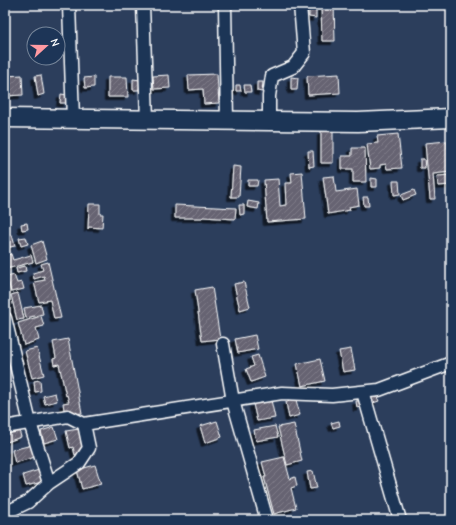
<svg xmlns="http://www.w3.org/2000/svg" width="456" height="525" font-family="'Comic Neue',sans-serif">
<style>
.building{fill:url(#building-hatch);stroke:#fff;filter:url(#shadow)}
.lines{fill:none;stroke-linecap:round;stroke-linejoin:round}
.minor-casing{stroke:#fff;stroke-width:15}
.secondary-casing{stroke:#fff;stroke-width:21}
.minor{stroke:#1d3557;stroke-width:12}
.secondary{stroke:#1d3557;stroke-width:18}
</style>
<defs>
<pattern id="building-hatch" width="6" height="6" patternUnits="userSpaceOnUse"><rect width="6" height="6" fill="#666372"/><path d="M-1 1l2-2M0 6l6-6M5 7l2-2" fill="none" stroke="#7d7a87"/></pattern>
<filter id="shadow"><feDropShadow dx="-3.5" dy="3.5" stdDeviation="0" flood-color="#0009"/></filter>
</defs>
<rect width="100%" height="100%" fill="#2c3e5c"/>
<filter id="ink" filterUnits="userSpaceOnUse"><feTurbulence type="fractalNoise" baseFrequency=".025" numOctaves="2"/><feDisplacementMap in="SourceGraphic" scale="8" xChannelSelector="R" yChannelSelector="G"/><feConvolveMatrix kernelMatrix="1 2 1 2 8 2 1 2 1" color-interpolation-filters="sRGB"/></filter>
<g filter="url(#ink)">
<!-- building -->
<path class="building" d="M321 5H334L335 41H322Z
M309 10H316V18L309 17Z
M217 74 219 103 204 104 203 89 189 90 188 75Z
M339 74 340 93 308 95 307 76Z
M22 75 23 95 5 96V76Z
M41 75 44 94 38 96 35 76Z
M169 75 170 88 154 89 153 76Z
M94 77V87L85 88 84 78Z
M108 77H127L128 97H108Z
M291 77 298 78 297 90H291Z
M133 79 140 80 139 90H133Z
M257 82H263L262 92 257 91Z
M236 85H240L241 91H236Z
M244 85H250L251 92H245Z
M61 94 67 95 66 103H60Z
M333 130V163H321V131Z
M398 134 402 168 387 169 386 164 380 165V168L370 169 367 144 378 143 377 136Z
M447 141 448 149H451V172L433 174 435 199H430L425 143Z
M352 148H365L366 182H353V169H342V156H352Z
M308 151H313L314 166 309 167Z
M420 159H424L425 168H420Z
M233 166 241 167 239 197H231Z
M302 172 306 219 267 222 264 180 278 179 280 206 286 205 285 183H292L291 173Z
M451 175V185L438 186 437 176Z
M334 176 336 192 357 189 359 205 349 207 350 210 328 214 323 177Z
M371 178 377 179V187H371Z
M248 180H258L257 186H248Z
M393 181H399L400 194 394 195Z
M414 190 416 195 403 200 401 195Z
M363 197H368L369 206H364Z
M248 201 259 203 258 209 247 207Z
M89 204H100V214H103L102 228 89 227 88 229Z
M175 205 236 208 235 219 203 217 202 218H175Z
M239 205H244V214L240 215Z
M27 223 28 229 22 230 21 224Z
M12 235 15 246 5 248V237Z
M26 237 28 244 21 246 19 238Z
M42 241 47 259 36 263 31 245Z
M11 254 13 260 31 255 33 262 6 269 5 256Z
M48 262 61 318 54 319 50 300 39 302 34 282 45 280 44 276 34 279 33 273 43 270 41 264Z
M25 266 26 271 17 273 16 268Z
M14 275 17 283 22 282 24 289 11 292 7 277Z
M244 282 250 307 240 310 234 284Z
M212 287 220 339 202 341 195 290Z
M18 293 24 319 17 320 11 295Z
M41 305 43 314 26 318 24 308Z
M41 316 44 326 36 328 39 340 24 345 18 323Z
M255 335 258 349 238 353 235 339Z
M68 339 82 413 65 416 63 403 69 402 67 395 66 396 59 364 54 365 53 359 56 358 53 342Z
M37 348 44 375 32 378 25 351Z
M351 349 355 370 343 372 339 351Z
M258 355 265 377 251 382 246 369 254 366 251 357Z
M320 359 325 381 302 386 297 364Z
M40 380 41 391 35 392 34 381Z
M55 393 57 401 45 404 43 396Z
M376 395 379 401 373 403 370 397Z
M271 400 275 418 257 421 253 404Z
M296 400 300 415 289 418 286 402Z
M356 401H360L361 407 357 408Z
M217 421 222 437 205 443 200 426Z
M339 421 340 426 333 428 331 423Z
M294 424 302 461 287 465 278 427Z
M275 426 278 437 256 441 254 430Z
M54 427 58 439 44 443 41 431Z
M79 429 83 453 75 455 73 447 70 448 66 431Z
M19 430 21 437 7 442 5 435Z
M32 445 35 457 15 463 12 450Z
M284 457 290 479 295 477 297 486 291 488 296 508 274 514 264 477H266L262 462Z
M95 465 101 484 82 489 77 470Z
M39 470 42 482 26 486 23 475Z
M313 471 317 488 310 489 307 472Z
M109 516 110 520H98Z"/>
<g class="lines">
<defs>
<path id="minor" d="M69 5 73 119
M143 5 147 120
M225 5 227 121
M269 121V96L272 76 293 67 304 53 300 5
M5 318 30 423 49 483
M223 344 233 401 267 520
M363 392 400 520
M5 427 68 416 84 424 282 393 332 395 379 390 451 363
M5 513 28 502 49 483 79 463 89 448 84 424"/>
<path id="secondary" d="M5 118 358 122 451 118"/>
</defs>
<!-- minor casing -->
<use href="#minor" class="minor-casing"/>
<!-- secondary casing -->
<use href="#secondary" class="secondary-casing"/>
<!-- minor -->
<use href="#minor" class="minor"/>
<!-- secondary -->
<use href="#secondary" class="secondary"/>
</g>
</g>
<!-- margin -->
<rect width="456" height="525" fill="none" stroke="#1d3557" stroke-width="20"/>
<rect x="10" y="10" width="436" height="505" fill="none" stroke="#fff" stroke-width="1.5" filter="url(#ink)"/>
<!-- north arrow -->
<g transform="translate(46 46) rotate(69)"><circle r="19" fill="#1d3557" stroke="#77869a"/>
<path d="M0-3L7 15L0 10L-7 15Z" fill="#ff9aa2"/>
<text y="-6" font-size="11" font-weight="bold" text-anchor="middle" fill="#ffffff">N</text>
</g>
</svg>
